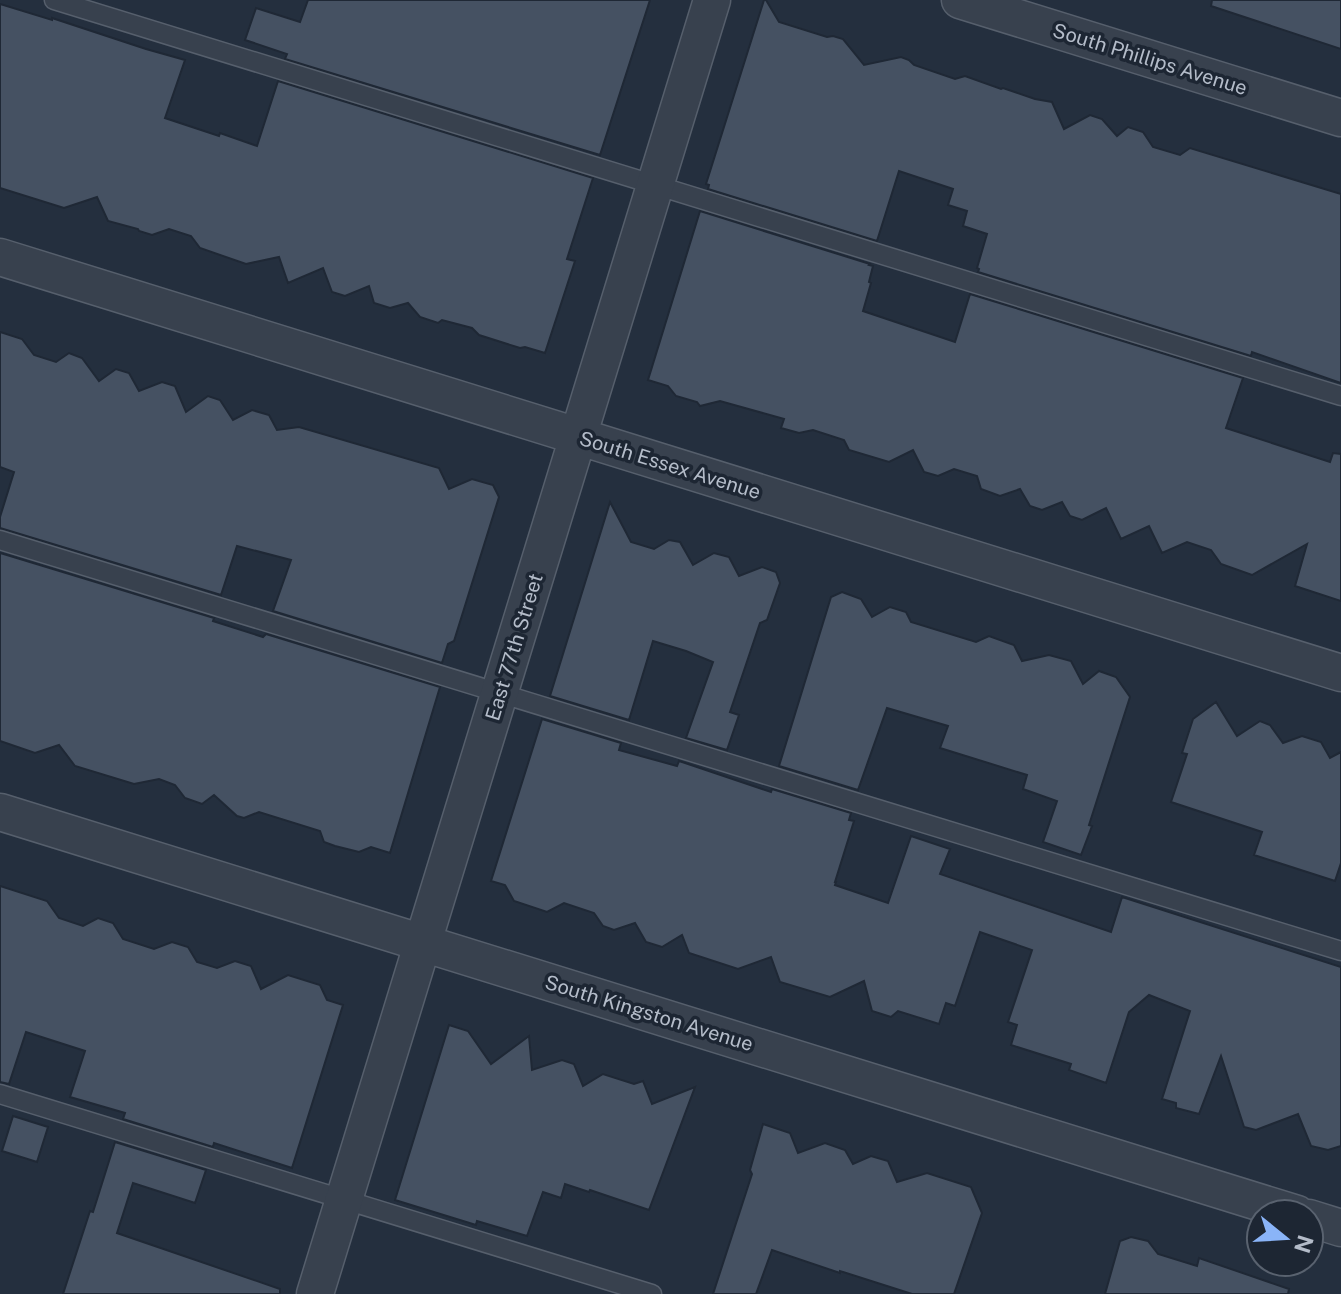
<svg xmlns="http://www.w3.org/2000/svg" width="1341" height="1294" font-family="'Public Sans',sans-serif">
<style>
.building{fill:#455162;stroke:#1f2835;stroke-width:2}
.lines{fill:none;stroke-linecap:round;stroke-linejoin:round}
.lane-casing{stroke:#565f6c;stroke-width:21}
.street-casing{stroke:#565f6c;stroke-width:39}
.lane{stroke:#38414e;stroke-width:18}
.street{stroke:#38414e;stroke-width:36}
.labels{text-anchor:middle;stroke-width:7;stroke-linejoin:round;paint-order:stroke}
.street-label{font-size:20px;fill:#b4bcc9;stroke:#1d2633}
</style>
<rect width="100%" height="100%" fill="#242f3e"/>
<!-- building -->
<path class="building" d="M308 0H650L600 155 285 59 287 54 245 40 256 8 300 22Z
M764 0H766L779 22 827 37 833 36 843 39 864 65 901 57 909 60 914 65 955 79 965 76 1001 89 1003 88 1035 99 1052 102 1064 129 1090 115 1102 119 1117 136 1128 127 1143 132 1153 147 1180 155 1190 148 1341 194V383L1252 352 1251 356 978 272 979 269 977 268 987 234 963 226 967 211 948 205 953 189 899 171 877 241 708 189 709 185 706 184Z
M1212 0H1341V49L1211 6Z
M0 4 52 20V18L146 49 185 60 165 118 219 136 220 133 257 146 278 81 593 178 567 259 575 261 545 353 525 347 520 348 479 335 472 328 442 320 438 323 420 317 408 303 390 308 374 303 369 286 345 296 332 292 323 268 288 283 279 257 246 264 200 248 191 236 169 229 152 235 139 231 138 229 108 221 97 197 64 208 0 188Z
M700 211 870 264 869 265 873 266 869 282 871 283 863 311 955 342 970 294 1243 378 1226 428 1330 462 1333 453 1341 454V601L1295 586 1307 544 1252 575 1221 564 1211 550 1187 542 1162 553 1149 526 1121 539 1106 508 1082 520 1070 516 1062 502 1042 510 1030 506 1020 489 1000 496 981 489 977 476 954 469 938 476 924 472 913 450 889 462 849 450 844 440 813 430 799 433 781 428 784 419 720 401 700 406 697 402 676 396 668 386 648 380Z
M0 332 22 339 34 355 56 362 69 353 82 358 99 381 116 369 129 373 139 391 162 382 175 386 186 412 208 396 220 400 233 420 252 410 269 415 277 430 299 427 439 468 449 489 472 479 493 485 499 497 454 641 448 644 442 663 273 611 291 560 237 546 221 595 0 528V517L14 472 0 467Z
M610 502 631 542 654 549 669 540 680 542 693 565 714 553 729 557 739 576 762 567 776 572 780 583 767 620 760 623 730 712 739 715 727 750 686 738 713 662 686 651 653 641 629 720 550 696Z
M0 553 214 618 213 621 263 637 266 634 440 687 390 853 371 847 359 852 335 846 324 842 320 831 259 812 244 818 237 816 214 795 202 804 185 798 175 785 159 779 134 784 75 766 59 745 35 753 0 741Z
M842 592 861 599 872 617 890 607 906 612 911 622 976 642 989 636 1014 645 1022 661 1049 655 1071 661 1083 684 1099 671 1116 677 1130 697 1089 825 1092 826 1081 855 1043 842 1057 801 1023 789 1027 775 940 748 948 726 887 708 858 790 779 766 831 597Z
M1216 702 1237 736 1260 721 1270 725 1283 743 1302 736 1321 742 1330 758 1341 752V863L1335 881 1254 855 1262 832 1171 802 1187 754 1182 753 1193 719Z
M542 719 621 743 619 750 677 766 679 761 771 792 772 789 851 813 849 820 854 821 835 882H836L835 885 888 903 911 836 950 849 940 874 1111 932 1122 897 1341 967V1146L1328 1150 1311 1146 1298 1114 1256 1130 1244 1127 1221 1056 1199 1114 1176 1108V1103L1162 1099 1190 1011 1149 995 1129 1012 1106 1083 1069 1070 1071 1064 1011 1045 1017 1025 1008 1022 1032 950 980 932 955 1006 946 1003 939 1024 898 1011 891 1017 872 1011 864 981 830 997 780 982 771 957 738 969 689 953 682 935 662 947 646 942 635 923 614 930 603 926 594 913 564 903 547 912 514 901 505 885 491 881Z
M0 886 47 901 59 918 83 926 98 918 113 923 123 939 154 949 172 942 188 947 197 962 217 968 235 961 251 966 261 989 288 975 320 985 327 1000 343 1005 292 1168 214 1143 213 1147 123 1119 125 1113 70 1097 85 1051 26 1032 9 1084 0 1082Z
M449 1025 468 1031 491 1064 529 1036 532 1070 562 1060 574 1064 583 1086 603 1074 634 1084 643 1081 652 1104 695 1087 649 1210 590 1190 589 1192 565 1184 561 1198 543 1192 527 1236 477 1221 476 1225 395 1200Z
M13 1116 48 1127 37 1162 2 1151Z
M763 1124 790 1133 798 1153 825 1143 845 1150 853 1164 871 1156 888 1161 897 1182 927 1173 971 1187 982 1213 954 1294H912L840 1271V1273L772 1250 756 1294H713L752 1174 750 1170Z
M115 1142 206 1170 195 1203 133 1183 117 1233 280 1289V1294H63L90 1211 93 1212Z
M1131 1237 1148 1241 1158 1254 1197 1266 1199 1258 1289 1289 1288 1294H1105L1120 1241Z"/>
<g class="lines">
<defs>
<path id="lane" d="M54 0 1341 396
M0 540 1341 951
M0 1094 652 1294"/>
<path id="street" d="M960 0 1341 118
M0 257 1341 673
M0 812 1297 1214
M1309 1218 1341 1228
M315 1294 712 0"/>
</defs>
<!-- lane casing -->
<use href="#lane" class="lane-casing"/>
<!-- street casing -->
<use href="#street" class="street-casing"/>
<!-- lane -->
<use href="#lane" class="lane"/>
<!-- street -->
<use href="#street" class="street"/>
</g>
<g class="labels">
<!-- street labels -->
<g class="street-label">
<text transform="translate(1150 59) rotate(17)" y="7">South Phillips Avenue</text>
<text transform="translate(670 465) rotate(17)" y="7">South Essex Avenue</text>
<text transform="translate(514 647) rotate(-73)" y="7">East 77th Street</text>
<text transform="translate(649 1013) rotate(17)" y="7">South Kingston Avenue</text>
</g>
</g>
<!-- north arrow -->
<g transform="translate(1285 1238) rotate(108)"><circle r="38" fill="#1d2633" stroke="#59626f" stroke-width="2"/>
<path d="M0-6L14 30L0 20L-14 30Z" fill="#8ab4f8"/>
<text y="-12" font-size="22" font-weight="bold" text-anchor="middle" fill="#b4bcc9">N</text>
</g>
</svg>
